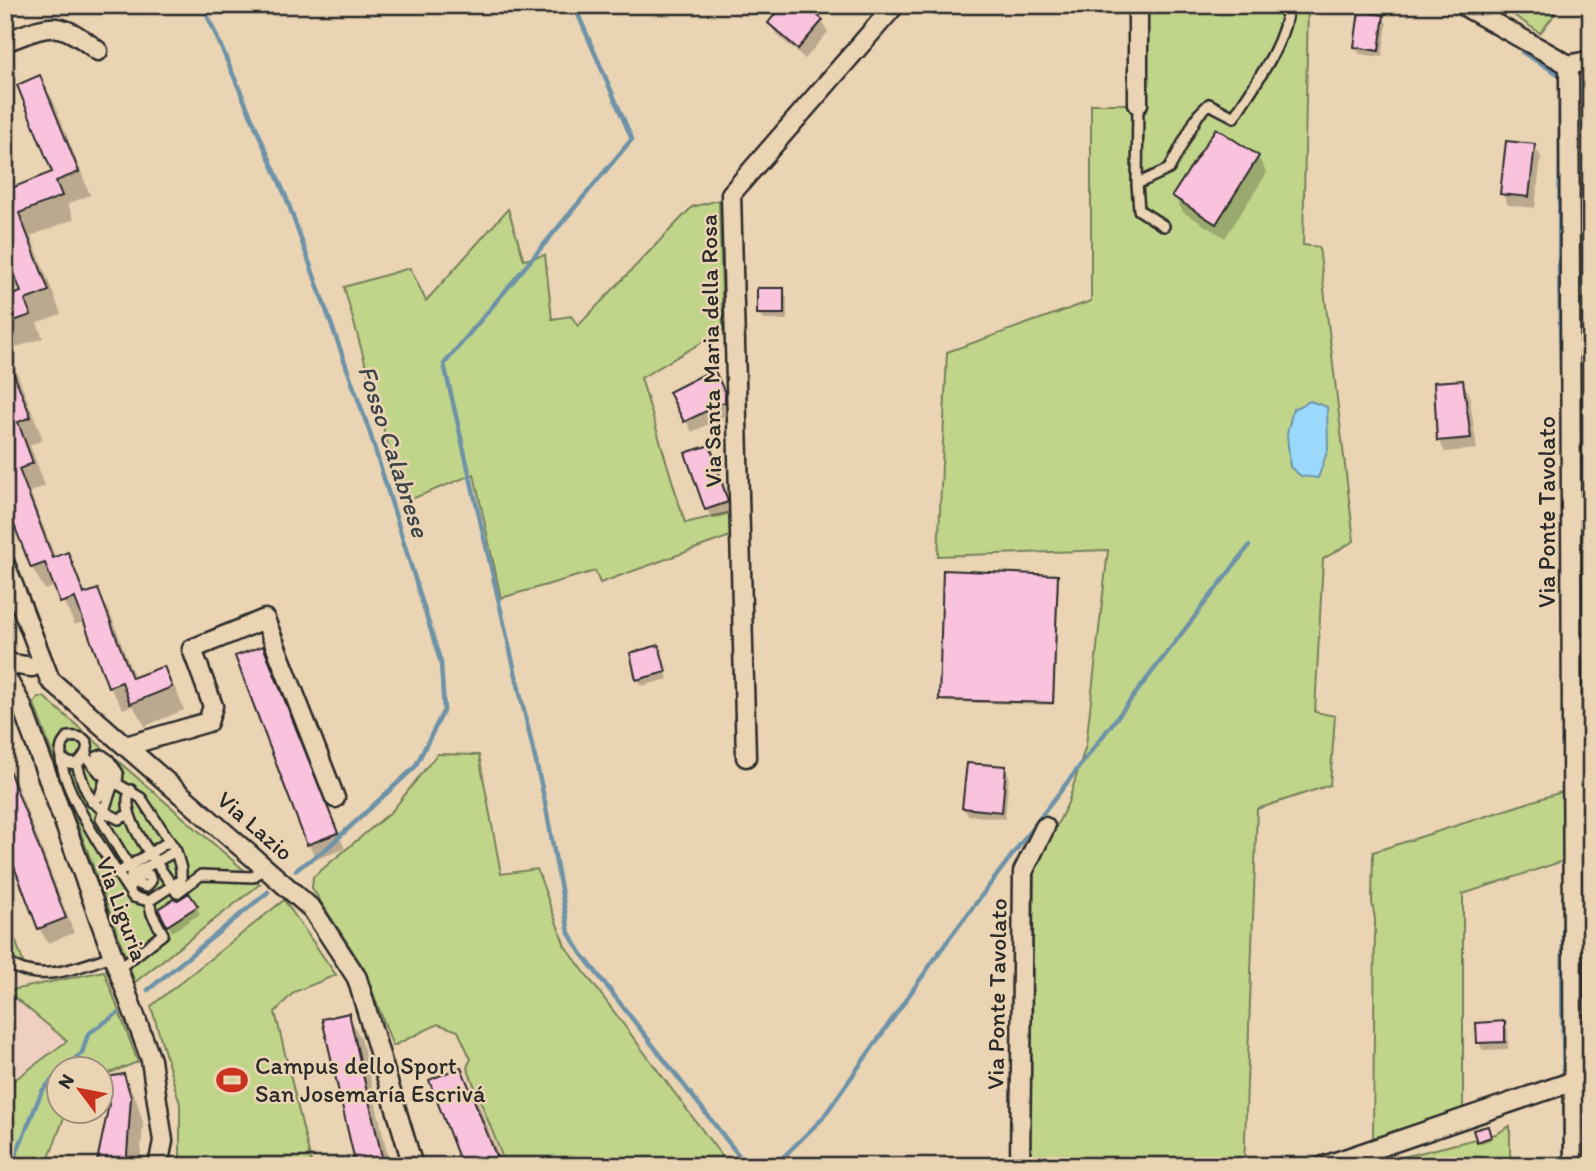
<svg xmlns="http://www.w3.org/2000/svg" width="1596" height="1171" font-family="Itim,sans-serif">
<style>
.built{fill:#efcfc0}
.green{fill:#c1d58a;stroke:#76805a;stroke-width:2}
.water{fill:#9ad9fb;stroke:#6e93a8;stroke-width:2}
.shadow{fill:#0003}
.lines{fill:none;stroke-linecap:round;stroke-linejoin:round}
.stream{stroke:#6e93a8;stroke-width:4.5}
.building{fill:#fac3dd;stroke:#2b2b2b;stroke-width:2}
.lane-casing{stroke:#2b2b2b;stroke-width:14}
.street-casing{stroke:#2b2b2b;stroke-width:23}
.lane{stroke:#ead4b3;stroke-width:9}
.street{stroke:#ead4b3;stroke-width:18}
.labels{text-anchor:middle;stroke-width:5;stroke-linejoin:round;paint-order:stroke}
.street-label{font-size:24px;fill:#2b2b2b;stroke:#ead4b3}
.poi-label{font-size:24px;fill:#2b2b2b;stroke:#ead4b3;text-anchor:start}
.water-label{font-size:26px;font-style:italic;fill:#3c454a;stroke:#ead4b3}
</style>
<rect width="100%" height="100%" fill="#ead4b3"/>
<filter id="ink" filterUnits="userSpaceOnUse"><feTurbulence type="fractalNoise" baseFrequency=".0143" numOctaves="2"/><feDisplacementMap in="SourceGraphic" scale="14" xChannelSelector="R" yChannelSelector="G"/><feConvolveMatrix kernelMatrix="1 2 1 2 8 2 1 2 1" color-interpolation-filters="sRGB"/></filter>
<g filter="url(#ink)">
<!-- built -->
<path class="built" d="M5 990 67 1041 5 1087Z"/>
<!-- green -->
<path class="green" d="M1144 5H1308L1303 245 1319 247 1354 541 1323 559 1315 712 1335 716 1330 785 1257 809 1244 1166H1030L1034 871 1068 803 1086 745 1108 550 938 556 947 352 1091 301V104H1143Z
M1499 5H1544L1555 14 1540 33Z
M1591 88V387H1585L1584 222Z
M719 200 723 330 641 378 685 523 732 512 733 535 600 583 595 571 501 598 474 474 404 502 344 287 410 268 426 301 508 209 524 260 545 255 552 319 571 316 578 326 692 207Z
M38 697H44L260 884 135 982 37 712 34 704Z
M437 754 479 755 501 874 537 869 565 946 729 1166H630L585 1158 584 1166H506L467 1067 471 1059 458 1031 438 1024 393 1046 364 969 312 888 313 877 392 811Z
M1565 791 1563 861 1463 894V1111L1373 1141 1375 919 1372 902 1373 852Z
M284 900 336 975 294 992 275 1012 312 1166H180V1104L151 1006Z
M5 911 23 962 5 970Z
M104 971 138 1062 102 1076V1070H60V1112H66L46 1166H5V1087L67 1041 7 991Z
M1510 1126V1166H1403V1157L1496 1134Z"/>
<!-- water -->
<path class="water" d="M1310 401 1327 407 1328 449 1318 478 1301 476 1290 467 1287 434 1293 409Z"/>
<!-- shadow -->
<path class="shadow" d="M5 8 10 22 5 23Z
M1383 16 1387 24 1382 57 1360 54 1355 47Z
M822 21 828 32 805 59 776 34 770 23Z
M39 77 53 100 90 195 68 204 74 219 31 236 61 314 37 323 43 338 8 350 43 440 30 445 45 486 30 492 56 559 67 555 87 594 97 591 110 613 135 679 163 668 176 690 184 710 145 726 133 706 123 709 110 687 85 621 75 625 56 586 45 590 32 568 5 497 12 473 11 426 5 411V299L24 293 16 203 54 173Z
M1534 146 1541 157 1535 208 1508 205 1502 193Z
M1258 157 1267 173 1225 238 1183 212 1174 196Z
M783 290 787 297V320H763L759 313Z
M1462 382 1469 393 1477 449 1445 452 1439 441 1436 384Z
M719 383 730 405 731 413 692 432 686 421Z
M709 447 716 458 733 513 713 520 706 509Z
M1057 576 1059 579 1054 705 943 702 941 699Z
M658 647 668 679 642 686 638 679Z
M262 648 271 663 345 849 317 859 308 844Z
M5 753 74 933 48 943 39 928 5 838Z
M1005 768 1009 775 1005 819 968 815 964 808Z
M189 895 200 914 172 932 160 909Z
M348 1015 361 1038 390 1166H357Z
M1504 1023 1508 1030V1049L1483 1050 1479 1043Z
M461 1069 474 1092 503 1166H464Z
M123 1076 136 1099 143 1122 140 1166H97Z
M1489 1131 1491 1140 1480 1144 1478 1141Z"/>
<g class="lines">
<!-- stream -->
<path class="stream" d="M203 5 286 197 369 430 441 663 444 710 415 767 326 849 296 870
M574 5 632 139 444 364 544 797 569 933 581 953 747 1166
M1522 52 1560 75 1559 272 1562 415
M1564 896 1562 994 1564 1078
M148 990 268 892
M61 1070 82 1053 88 1034 118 1013
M11 1166 42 1091 60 1071
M774 1166 822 1119 943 947 1046 810 1249 546
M1564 1166 1565 1097"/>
</g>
<!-- building -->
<path class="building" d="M782 5H806L823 20 798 49 768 23Z
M1359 11 1384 15 1379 51 1354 47Z
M40 75 79 172 56 181 62 196 19 213 49 291 25 300 31 315 5 324V298L21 292 5 250V205L14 202 9 189 52 172 17 85Z
M1216 128 1259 156 1216 224 1172 196Z
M1506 141 1535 144 1529 197 1500 194Z
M757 288H784V314H757Z
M5 352 31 417 18 422 33 463 19 469 53 558 68 552 84 594 98 589 132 678 164 666 172 687 130 704 122 682 108 687 75 598 60 603 45 563 31 568 5 502V474L10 472 5 459V426L9 425 5 415Z
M714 369 725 393V402L684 422 669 392Z
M1463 380 1471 438 1437 441 1434 382Z
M710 445 728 502 705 510 685 453Z
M943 570 1058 575 1053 703 939 700Z
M659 645 666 672 636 680 630 653Z
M263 646 338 833 307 845 235 656Z
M5 760 66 918 38 929 5 843Z
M967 763 1006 766 1002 812 962 808Z
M189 893 198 906 167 926 158 909 173 899 178 900Z
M349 1013 384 1166H356L322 1019Z
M1505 1021V1042L1477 1043 1476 1023Z
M461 1067 500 1166H462L429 1080Z
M124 1074 131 1097 127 1155 122 1166H96L109 1104 102 1078Z
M1488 1126 1491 1137 1477 1142 1473 1130Z"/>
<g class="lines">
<defs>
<path id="lane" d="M1137 184 1138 104
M1164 226 1139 210 1137 184 1169 169 1198 115 1209 104 1234 117C1254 85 1286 44 1288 5
M61 758 69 763 77 764C92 751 92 734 68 737 67 739 62 744 62 746 51 778 115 868 133 897L149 901 181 880V869L176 851 141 798 101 774 86 757
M77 764C85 793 91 807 119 819L128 815
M113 780V775L110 769 97 763V757L102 755 109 760 118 773 117 782
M114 781 101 819 129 866
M131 790C115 815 163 870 177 893L201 875 253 877 265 867
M1572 800 1591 801
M92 802 100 796 106 777
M118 873 168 842
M133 874 136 883 146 887 151 881 149 875 134 877
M130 890 131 875 176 851
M5 951V952
M5 961C39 986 79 967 114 955
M118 969 163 934 152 914 149 901"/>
<path id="street" d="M1462 5 1569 65 1574 1166
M5 42C52 24 58 19 98 51
M1569 65 1591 60
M1138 104V5
M5 564 50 680 312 909 357 978 413 1166
M5 663 32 667 42 662
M5 676 21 704 151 1060 163 1141 158 1166
M126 746 208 722 213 706 192 649 265 619 335 798
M746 757 731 194 895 5
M1020 1166 1023 872 1045 827
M1324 1166 1574 1081"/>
</defs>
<!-- lane casing -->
<use href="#lane" class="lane-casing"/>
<!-- street casing -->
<use href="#street" class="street-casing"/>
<!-- lane -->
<use href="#lane" class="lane"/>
<!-- street -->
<use href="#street" class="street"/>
</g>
</g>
<!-- icons -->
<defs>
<symbol id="stadium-bare" viewBox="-9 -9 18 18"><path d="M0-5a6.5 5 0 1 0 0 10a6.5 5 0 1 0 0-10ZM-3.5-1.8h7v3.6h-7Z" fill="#c8321e" stroke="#ead4b3" stroke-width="2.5" paint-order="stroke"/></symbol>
</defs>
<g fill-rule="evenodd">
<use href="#stadium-bare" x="210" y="1058" width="44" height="44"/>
</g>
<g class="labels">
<!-- street labels -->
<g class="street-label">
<text transform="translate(711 351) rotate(-91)" y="8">Via Santa Maria della Rosa</text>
<text transform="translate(1547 512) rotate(-90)" y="8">Via Ponte Tavolato</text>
<text transform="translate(255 826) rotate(41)" y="8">Via Lazio</text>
<text transform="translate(122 909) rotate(70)" y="8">Via Liguria</text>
<text transform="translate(997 994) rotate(-89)" y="8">Via Ponte Tavolato</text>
</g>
<!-- poi labels -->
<g class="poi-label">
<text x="255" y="1074">Campus dello Sport<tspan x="255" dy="28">San Josemaría Escrivá</tspan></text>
</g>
<!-- water labels -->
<g class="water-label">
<text transform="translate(394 451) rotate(72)" y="9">Fosso Calabrese</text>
</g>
</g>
<!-- margin -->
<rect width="1596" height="1171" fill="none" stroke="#ead4b3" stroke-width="28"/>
<rect x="14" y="14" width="1568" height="1143" fill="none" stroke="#2b2b2b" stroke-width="2.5" filter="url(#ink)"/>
<!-- north arrow -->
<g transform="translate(80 1090) rotate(302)"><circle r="33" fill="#ead4b3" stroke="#9e907d" stroke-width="2"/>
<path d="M0-5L12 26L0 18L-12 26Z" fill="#c8321e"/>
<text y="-10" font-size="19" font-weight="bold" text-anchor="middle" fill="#2b2b2b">N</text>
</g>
</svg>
